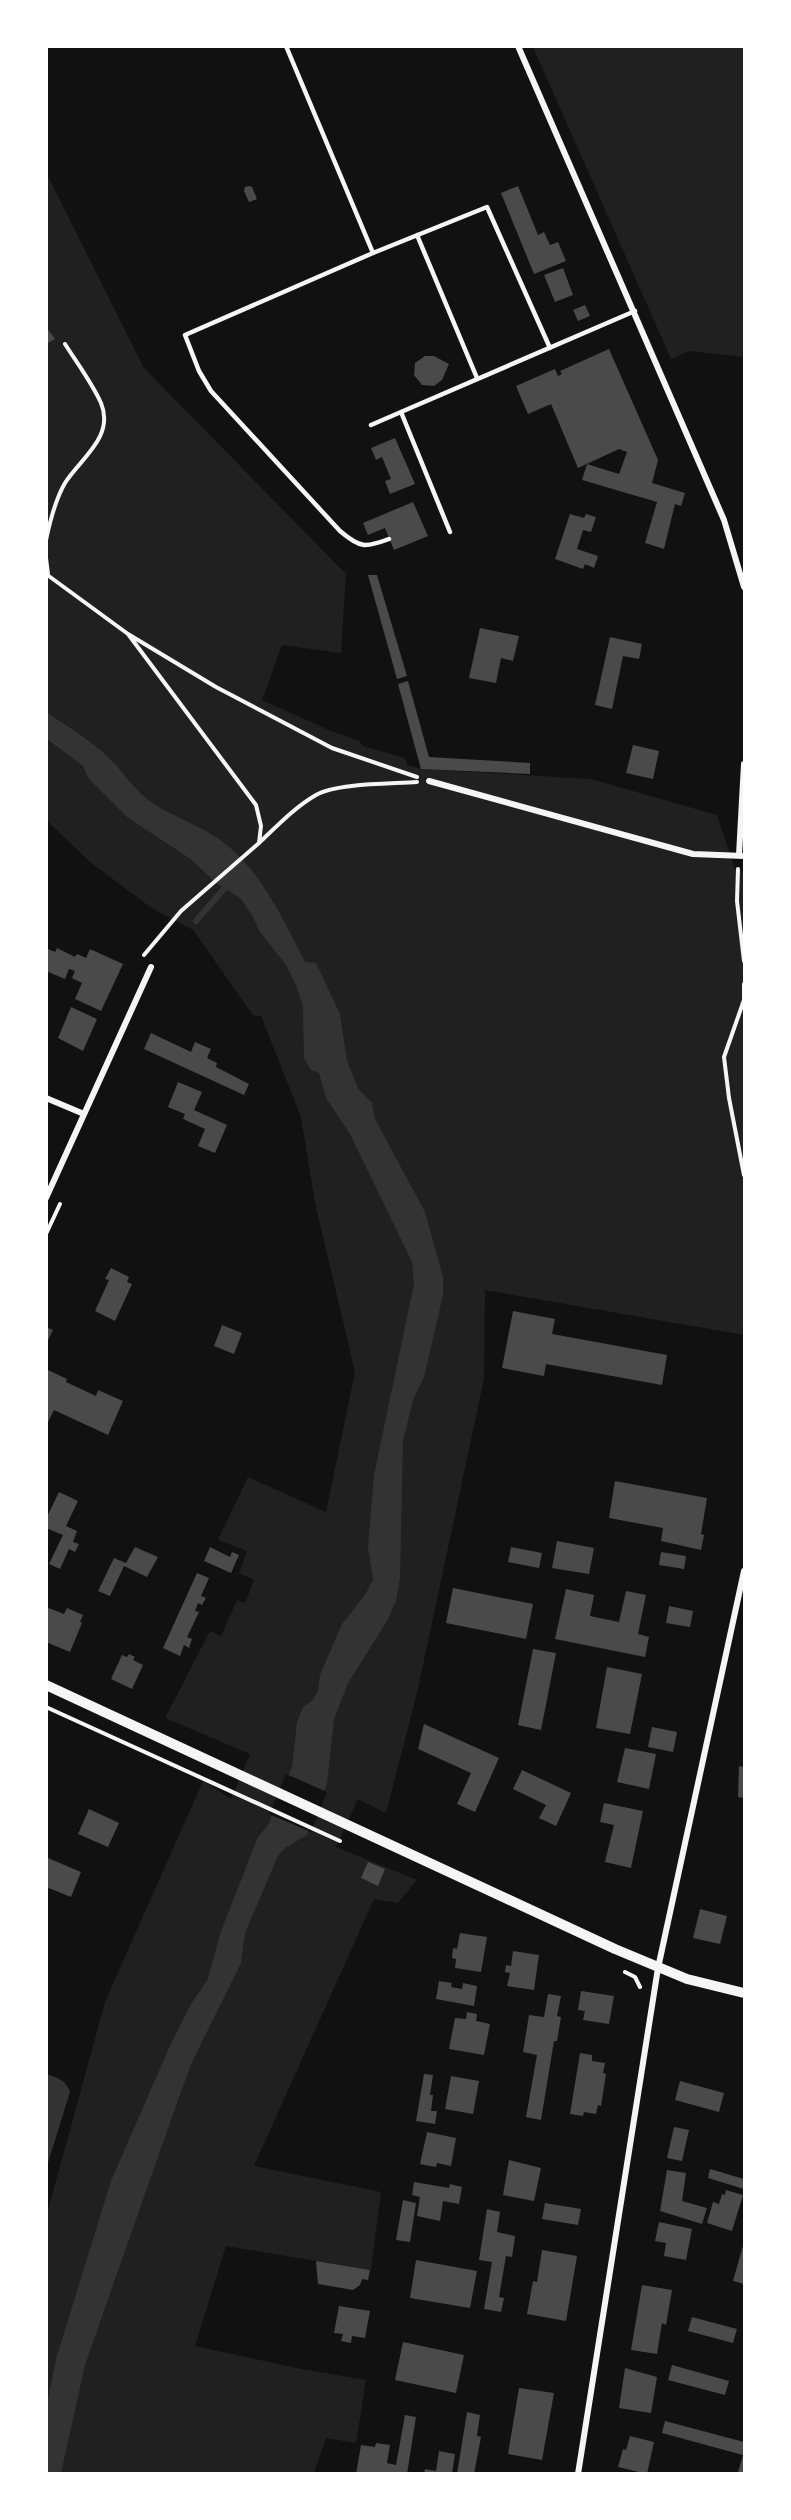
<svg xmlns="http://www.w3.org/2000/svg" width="791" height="2520" font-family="Overpass,sans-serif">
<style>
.green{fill:#202020}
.water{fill:#333}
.pier{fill:#111}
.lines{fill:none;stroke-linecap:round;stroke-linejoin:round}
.stream{stroke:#333;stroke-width:6}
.building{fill:#4a4a4a}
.path{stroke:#f5f5f5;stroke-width:4}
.service{stroke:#f5f5f5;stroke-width:4.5}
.minor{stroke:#f5f5f5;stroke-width:6}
.tertiary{stroke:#f5f5f5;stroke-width:10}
</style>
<rect width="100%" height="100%" fill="#111"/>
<!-- green -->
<path class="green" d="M533 47H744V357L689 351 671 359Z
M46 172 144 368 346 574 341 653 282 645 262 700 331 731 359 741 363 746 405 758 407 765 421 769 591 779 717 815 735 869 744 872V1335L485 1290 484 1379 417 1693 386 1813 358 1799 336 1847 417 1880 398 1903 374 1899 254 2166 381 2192 371 2270 226 2246 195 2346 301 2369 366 2380 356 2443 326 2438 314 2473H47V2214L105 2002 203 1781 231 1799 250 1754 165 1718 210 1631 221 1636 237 1600 245 1603 254 1580 239 1573 247 1551 218 1540 248 1477 326 1512 355 1372 315 1203 301 1117 261 1016 253 1015 193 930 153 909 90 862 47 821Z"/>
<!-- water -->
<path class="water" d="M47 713C68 726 100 747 116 765 126 777 134 788 147 799 166 814 190 821 211 834 258 862 281 916 305 962L316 963 340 1014 347 1061 359 1090 372 1103 375 1119 425 1212 443 1277V1295L424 1377 413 1400 403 1441 400 1578 396 1601 387 1621 348 1683 334 1719 327 1784 307 1835 285 1848 278 1856 245 1933 241 1963 193 2060 180 2094 85 2365 61 2473 47 2474V2404L56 2359 111 2181 169 2048 191 2004 208 1979 220 1934 258 1837 268 1825 292 1767 297 1722 303 1707 312 1701 318 1691 320 1675 342 1624 365 1595 373 1580 368 1547 374 1475 414 1284 412 1262 350 1134 326 1098 319 1073 311 1070 304 1058 303 1006 296 985 286 965 260 932 252 915 240 898 216 883 192 860 127 817 89 779 83 766 47 739Z
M47 2074C58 2078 66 2080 70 2092L47 2166Z"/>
<!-- pier -->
<path class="pier" d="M286 1774 327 1792 311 1832 269 1814Z"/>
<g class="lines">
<!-- stream -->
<path class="stream" d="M196 921 229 883"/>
</g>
<!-- building -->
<path class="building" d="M249 186 252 187 257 199 249 202 244 191 245 187Z
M518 186 538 235 544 232 550 245 558 242 566 261 534 274 501 193Z
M563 268 573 295 555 302 544 275Z
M585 305 590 316 578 321 573 310Z
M46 327 55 339 46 344Z
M609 349 658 460 652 483 685 493 681 506 675 504 664 549 645 543 657 502 582 480 587 464 619 474 627 452 619 449 578 468 551 404 528 414 516 386 555 369 558 376 562 374 560 371Z
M425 356H434L449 364 442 380 434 386 422 385 414 375 415 363Z
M395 438 415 484 390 494 385 481 391 479 382 457 376 460 371 448Z
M413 502 428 536 394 550 385 528 368 535 363 523Z
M570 514 584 518 586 514 596 517 591 532 583 530 577 549 598 556 594 568 585 564 583 569 555 559Z
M368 575H377L407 676 397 679Z
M480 628 519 636 513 661 501 658 496 683 469 678Z
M610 637 642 644 639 659 623 656 612 709 595 705Z
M408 681 429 757 530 763V774L421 769 398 684Z
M633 745 659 751 653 779 626 773Z
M46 948 55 952 57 948 75 957 77 954 86 958 90 949 123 964 101 1011 75 999 82 983 72 978 75 971 69 969 65 979 46 971Z
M71 1007 97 1019 83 1051 58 1038Z
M151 1033 191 1052 195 1042 211 1049 207 1058 217 1063 216 1067 249 1084 244 1095 144 1049Z
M178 1082 202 1092 194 1110 227 1125 215 1153 198 1146 205 1129 183 1119 185 1114 168 1107Z
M111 1268 129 1277 127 1282 132 1284 115 1321 95 1311 109 1280 105 1279Z
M513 1311 555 1319 552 1334 667 1355 662 1385 546 1364 544 1376 502 1368Z
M222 1325 242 1333 234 1354 214 1346Z
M46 1327 53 1330 46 1344Z
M46 1369 67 1379 66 1382 96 1396 98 1390 123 1401 108 1435 54 1410 46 1426Z
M615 1481 707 1498 701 1534 704 1535 701 1550 661 1541 663 1528 609 1518Z
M59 1492 78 1501 66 1526 77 1531 73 1542 79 1544 75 1552 69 1549 60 1569 49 1564 63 1535 46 1528V1519Z
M557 1541 594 1548 589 1574 552 1568Z
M135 1547 158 1557 147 1577 124 1566 110 1596 98 1591 114 1558 126 1563Z
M210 1547 230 1557 232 1552 239 1555 231 1573 204 1561Z
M511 1547 542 1553 539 1568 508 1562Z
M661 1552 686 1556 684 1569 659 1565Z
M197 1573 209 1578 201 1596 206 1598 202 1605 198 1603 195 1611 199 1612 187 1637 192 1639 189 1648 184 1645 180 1656 163 1648Z
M453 1588 533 1604 526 1639 446 1623Z
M566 1589 594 1595 590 1616 619 1622 626 1591 646 1595 638 1634 649 1637 645 1657 555 1639Z
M669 1606 693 1611 690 1627 666 1623Z
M46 1607 64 1614 67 1608 83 1615 80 1622 82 1623 70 1652 46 1642Z
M533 1649 556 1653 541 1730 518 1725Z
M129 1654 135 1657 133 1660 143 1665 132 1689 111 1679 122 1655 127 1657Z
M607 1667 642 1674 630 1734 596 1728Z
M424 1724 499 1758 475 1812 457 1804 471 1773 418 1749Z
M652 1727 677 1732 673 1752 648 1747Z
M625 1748 656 1754 649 1789 617 1782Z
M739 1766 744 1767V1798L738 1797Z
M522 1770 571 1793 556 1826 539 1818 546 1805 513 1789Z
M604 1803 643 1811 631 1868 605 1862 614 1825 600 1822Z
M89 1809 119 1823 108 1847 78 1834Z
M48 1858 81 1872 71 1897 46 1887Z
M368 1862 385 1869 378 1886 361 1878Z
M700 1909 727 1916 720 1944 693 1938Z
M460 1933 487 1937 481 1972 455 1968 456 1959 452 1958 453 1948 457 1949Z
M513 1951 539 1955 534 1990 507 1986 510 1973 505 1972 506 1965 511 1966Z
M439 1981 452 1983 451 1987 462 1989 463 1983 477 1986 474 2006 436 1999Z
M581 1991 614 1996 609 2024 583 2020 585 2011 578 2010Z
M548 1994 561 1996 557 2016 561 2017 557 2041H554L541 2120 526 2117 537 2055 523 2052 529 2015 544 2017Z
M467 2012 477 2014 476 2021 490 2024 484 2055 449 2049 455 2018 466 2019Z
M580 2053 592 2055V2061L605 2063 603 2073 606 2074 601 2106 598 2105 596 2114 584 2112 583 2116 570 2114Z
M424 2074 433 2075 430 2095H433L431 2111H437L435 2124 416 2121Z
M451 2076 479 2081 473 2114 445 2109Z
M680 2081 724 2093 719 2112 675 2100Z
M674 2127 689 2130 682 2161 667 2158Z
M427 2132 456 2138 451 2166 437 2163 436 2167 420 2164Z
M509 2160 541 2168 534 2201 503 2195Z
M710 2169 744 2179V2189L708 2178Z
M667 2170 686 2173 682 2201 707 2208 702 2224 660 2211Z
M414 2182 449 2188 450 2184 462 2187 459 2204 443 2201 440 2221 417 2216 420 2197 412 2195Z
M726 2190 743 2195 732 2231 707 2223 713 2202 719 2204 722 2194 725 2195Z
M403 2200 416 2203 410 2242 396 2240Z
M545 2203 581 2209 578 2225 542 2219Z
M487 2209 500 2212 497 2232 515 2236 512 2257 506 2256 499 2297 504 2298 501 2312 484 2309 492 2262 479 2260Z
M659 2222 692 2229 686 2260 664 2256 666 2243 655 2241Z
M744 2242V2284L733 2281Z
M542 2250 577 2256 566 2321 527 2314 533 2281 537 2282Z
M416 2260 477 2271 470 2308 410 2298Z
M316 2261 370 2270 368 2280 362 2279 360 2285 353 2290 318 2284Z
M642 2285 672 2290 666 2325 662 2323 657 2354 631 2350Z
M339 2306 370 2311 365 2338 352 2336 351 2343 341 2341 343 2334 334 2333Z
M692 2317 737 2329 733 2343 688 2331Z
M403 2342 464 2355 456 2393 395 2380Z
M672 2365 729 2381 725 2395 668 2380Z
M625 2368 657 2377 651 2413 619 2408Z
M519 2388 554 2393 542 2460 508 2454Z
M467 2412 480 2415 477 2436 481 2437 474 2474H457Z
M405 2415 416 2417 407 2474H356L361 2445 375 2447 376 2443 390 2445 387 2463 396 2465Z
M665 2421 744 2442V2474L738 2472 743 2455 662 2433Z
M630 2436 654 2442 647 2474 618 2467 623 2449 626 2450Z
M439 2451 455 2454 452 2474H424L425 2469 436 2471Z"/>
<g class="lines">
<!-- path -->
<path class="path" d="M46 540C50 521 55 500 65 483 80 459 115 437 101 403 92 383 77 363 65 344
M46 558 48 574
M46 574 128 634 216 687 332 748 417 777
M128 634 256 805 261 826 259 843C277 826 295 807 316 795 337 783 391 784 417 782
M738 869 737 901 744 961
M144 955 181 911 259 843
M744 984V1000L724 1057 729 1098 744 1175
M46 1234 60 1204
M46 1707 340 1841
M625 1972 635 1977 640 1987"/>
<!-- service -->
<path class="service" d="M286 46 373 253
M417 235 477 378
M371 425 401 412
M450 532 401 412 635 311
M389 539C365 548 360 548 340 531L211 391 199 371 185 335 373 253 487 207 550 348"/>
<!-- minor -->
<path class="minor" d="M518 46 724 520 744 587
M429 781 693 854 744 856
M739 855 744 764
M46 1098 84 1114
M46 1198 151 967
M578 2474 658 1968 744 1571"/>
<!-- tertiary -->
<path class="tertiary" d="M46 1685 615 1949 687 1979 744 1993"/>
</g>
<!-- border -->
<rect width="791" height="2520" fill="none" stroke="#ffffff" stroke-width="96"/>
</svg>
